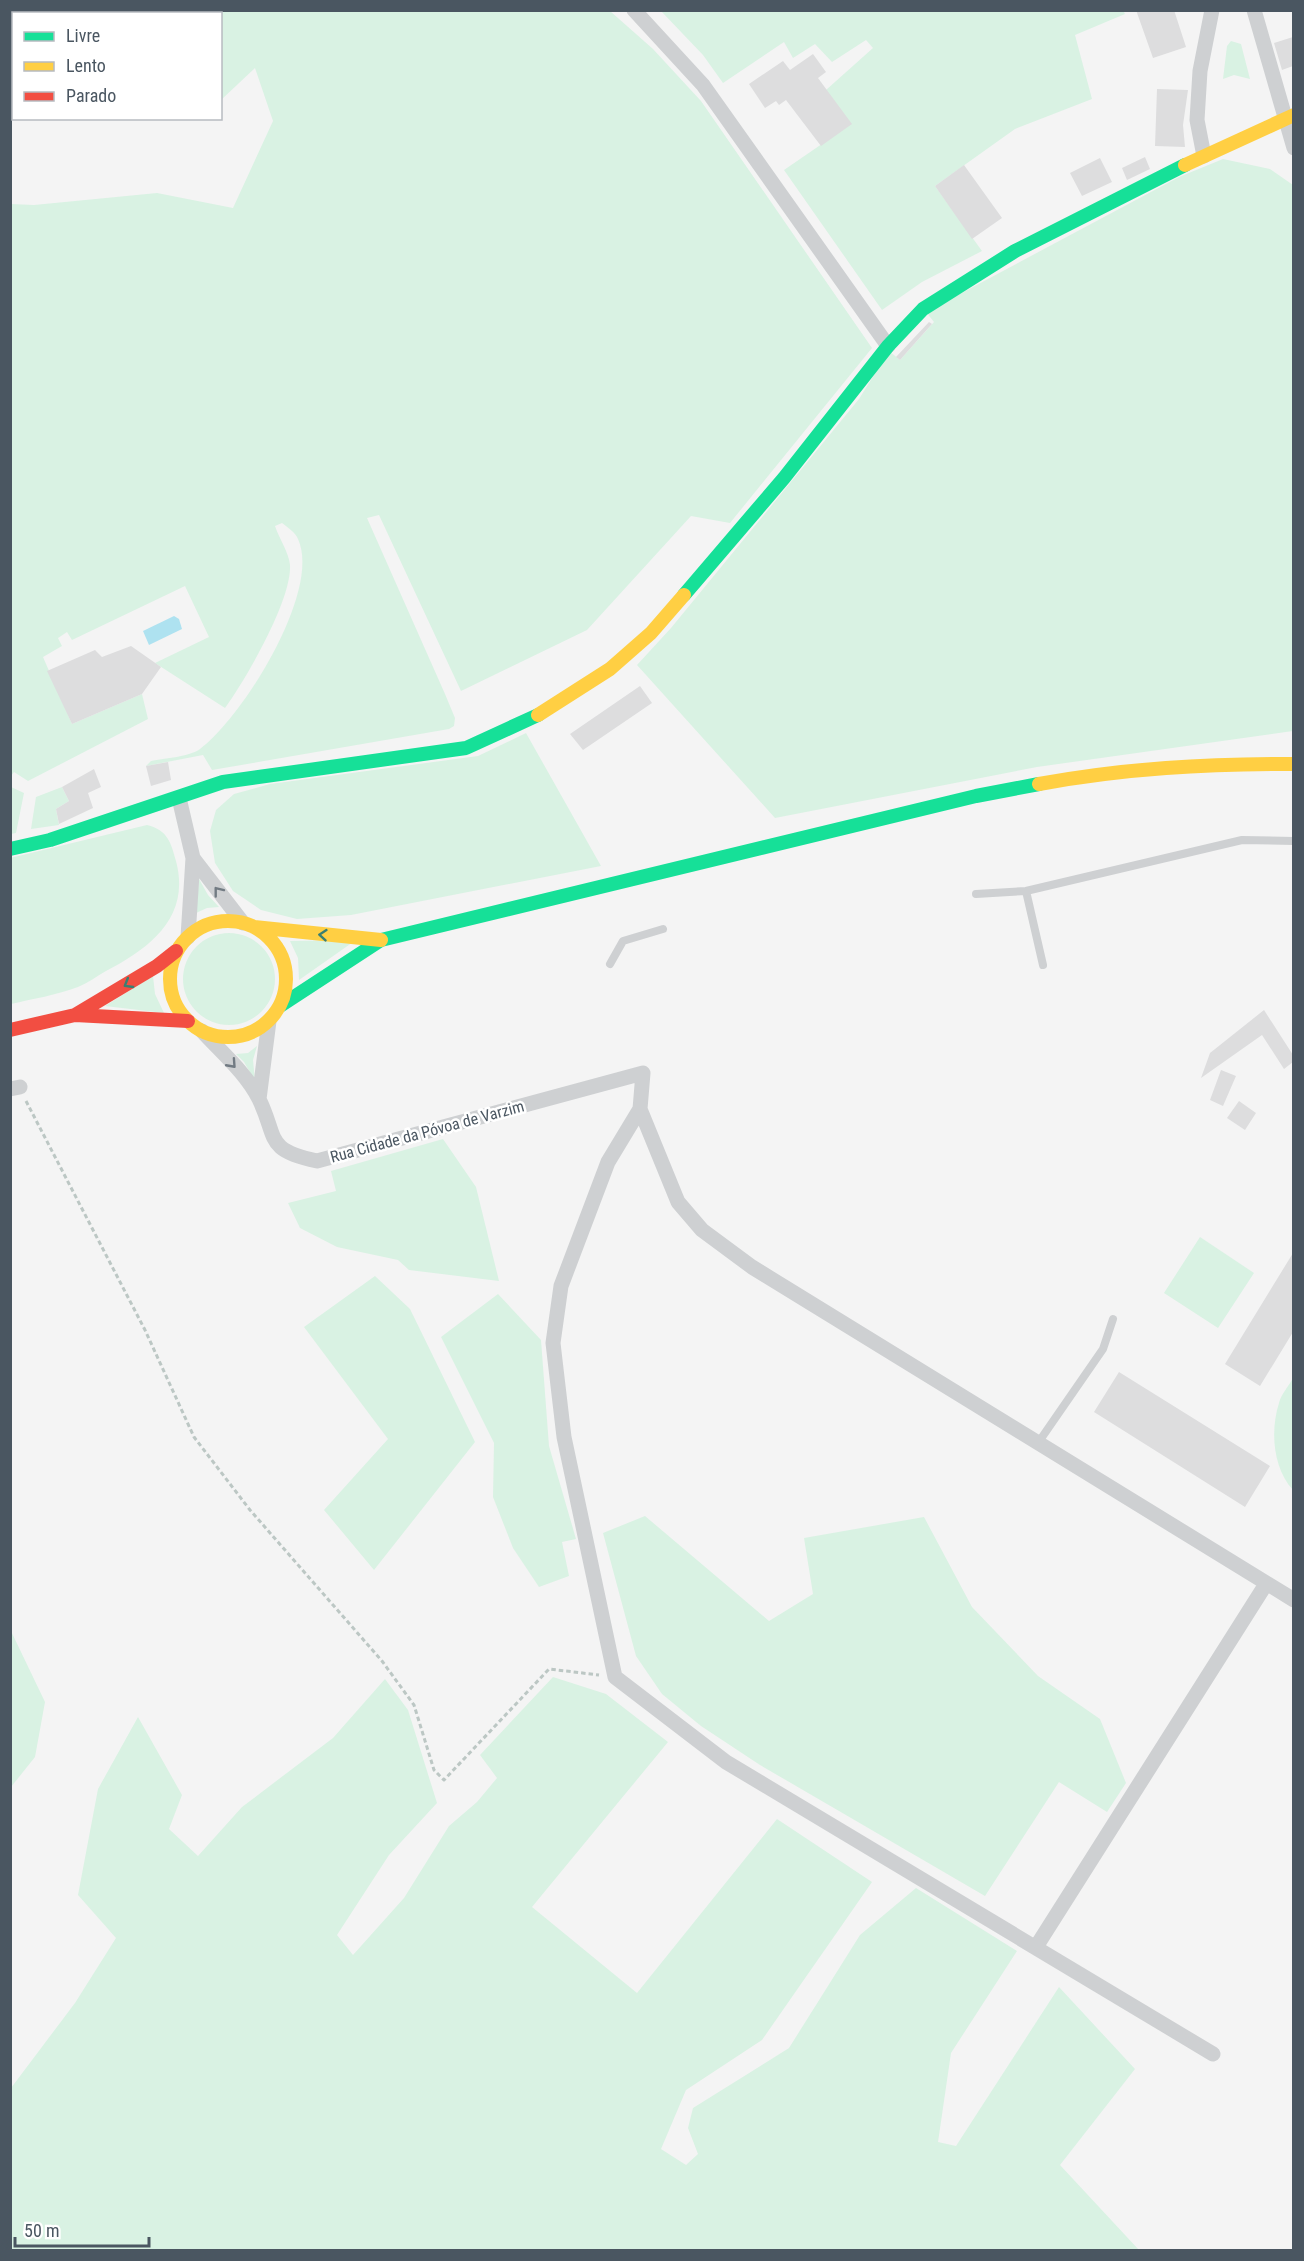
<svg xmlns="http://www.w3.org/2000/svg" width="1304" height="2261" font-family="'Roboto Condensed',sans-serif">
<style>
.green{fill:#d9f2e3}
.water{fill:#aee2f0}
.building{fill:#ddddde}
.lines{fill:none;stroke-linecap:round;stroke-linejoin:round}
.path{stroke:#bcc7c4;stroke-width:3;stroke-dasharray:4.5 3;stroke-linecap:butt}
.lane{stroke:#ced0d2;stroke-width:8}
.street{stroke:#ced0d2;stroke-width:15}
.fast{stroke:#16e098;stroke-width:14}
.slow{stroke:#ffcf43;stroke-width:14}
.jam{stroke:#f24e42;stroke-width:14}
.oneway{stroke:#727b83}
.oneway2{stroke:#3a7f72}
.labels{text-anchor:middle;stroke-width:5;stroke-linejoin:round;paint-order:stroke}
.street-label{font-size:16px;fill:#4a5661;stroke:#fff}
</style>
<rect width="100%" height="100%" fill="#f4f4f4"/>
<!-- green -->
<path class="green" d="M1123 10 1125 14 1075 35 1092 99 1015 129 935 186 982 251 922 282 882 310 784 170 851 124 826 90 873 48 866 40 832 62 815 44 793 58 784 42 723 83 703 55 661 11Z
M144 11H610L653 49 701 101 872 348 730 523 691 516 587 630 461 691 379 515 367 518 445 694 455 718 454 726 449 729 212 770 203 755 146 766 151 761C165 758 189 757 200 749 242 718 322 591 298 539 296 533 287 527 282 523L275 526C279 538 289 553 290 565 292 600 246 679 225 708L155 663 209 637 185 586 72 640 67 632 58 638 62 646 43 657 72 724 142 694 148 719 28 781 14 772 11 776V204L34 205 157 193 233 208 273 121 255 68 221 100 220 14H145Z
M1231 41 1241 44 1250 79 1234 75 1223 79 1227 46Z
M1223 159 1270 169 1293 185V731L1037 767 775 818 637 665 671 628 859 399 889 351 900 360 934 322 926 312 1179 177Z
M526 733 601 866 351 915 297 919 261 910 233 891 215 863 210 831 216 810 234 794 270 784 478 756Z
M11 787 24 793 16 833 11 834Z
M62 787 69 801 56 809 59 825 31 829 36 797Z
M147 825C168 830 171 843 176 861 191 917 150 948 106 971 97 976 88 983 78 987 57 995 32 999 11 1004L10 858Z
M199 879 208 895 219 907 207 908 196 913Z
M183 979a46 46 0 1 1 92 0a46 46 0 1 1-92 0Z
M356 940 299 980 298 958 290 941Z
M153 976 155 994 164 1013 105 1006Z
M257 1046 253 1060 255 1081 244 1062 236 1054 248 1053Z
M443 1139 476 1187 499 1281 409 1270 398 1260 337 1247 300 1228 288 1203 336 1191 331 1171Z
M1200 1237 1254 1273 1218 1328 1164 1293Z
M375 1276 410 1309 475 1442 374 1570 324 1510 388 1439 304 1327Z
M498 1294 541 1340 549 1446 576 1539 562 1542 569 1576 539 1587 513 1548 493 1497 494 1443 441 1337Z
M1293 1378V1490C1273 1468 1270 1431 1279 1403 1281 1394 1289 1386 1293 1378Z
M645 1516 769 1621 813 1594 804 1538 924 1517 972 1607 1038 1676 1100 1719 1126 1783 1107 1812 1059 1782 985 1896 760 1765 701 1726 662 1694 636 1656 603 1533Z
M10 1629 45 1702 35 1757 11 1787Z
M553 1677 606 1694 668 1742 532 1907 637 1993 777 1819 872 1882 762 2040 686 2090 661 2149 686 2165 698 2154 688 2128 693 2108 789 2048 860 1935 916 1888 1017 1951 951 2053 938 2142 956 2146 1059 1987 1135 2069 1060 2165 1139 2250H11V2088L75 2003 116 1938 78 1895 98 1789 138 1717 182 1795 169 1829 198 1856 242 1807 333 1738 385 1679 408 1710 437 1803 389 1855 337 1935 353 1955 404 1898 449 1826 477 1802 497 1778 480 1755Z"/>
<!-- water -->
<path class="water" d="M174 616 179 619 182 629 149 645 143 631Z"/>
<!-- building -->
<path class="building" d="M1136 10H1174L1186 47 1153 58Z
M1293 37V66L1282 70 1274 43Z
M813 54 826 72 818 78 852 124 821 146 786 100 779 105 776 101 765 108 749 84 783 61 790 70Z
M1157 89 1188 90 1183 125 1185 147 1155 146Z
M1145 157 1150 169 1127 180 1122 168Z
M1100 158 1112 182 1082 196 1070 173Z
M964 165 1002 218 972 239 935 186Z
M929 322 932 324 900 360 896 357Z
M131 646 161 667 142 694 72 724 47 671 95 650 102 657Z
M640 686 652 703 583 750 570 734Z
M168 762 171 780 151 786 146 766Z
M94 769 101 787 88 793 93 808 59 824 56 809 69 801 62 787Z
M1264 1010 1293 1055V1062L1284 1069 1262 1035 1201 1078 1210 1053Z
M1221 1070 1236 1076 1223 1106 1210 1100Z
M1239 1101 1256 1113 1245 1130 1227 1118Z
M1293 1253V1332L1260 1386 1225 1364Z
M1119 1372 1270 1466 1245 1507 1094 1412Z"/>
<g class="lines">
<!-- path -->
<path class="path" d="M26 1101 145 1330 194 1437 250 1510 382 1661 414 1705 434 1770 444 1780 549 1669 599 1675"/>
<!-- lane -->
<path class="lane" d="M1026 891 1043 965
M976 894 1026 891 1242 840 1294 841
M610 964 623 941 663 929
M1038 1443 1103 1349 1113 1319"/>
<!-- street -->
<path class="street" d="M634 10 703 85 888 346
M1254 10 1294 148
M1204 156 1197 120 1200 71 1212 10
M179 798 193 858 188 937
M193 858 243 923
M202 1031C221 1052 246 1073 259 1099 278 1138 264 1150 317 1161L643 1073 640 1109 678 1202 702 1230 752 1267 1294 1600
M10 1089 20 1087
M259 1099 269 1021
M640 1109 608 1162 561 1286 553 1343 564 1437 615 1677 726 1762 1213 2054
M1036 1947 1266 1584"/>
<!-- fast -->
<path class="fast" d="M684 595 784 478 888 346 923 309 1015 251 1185 165
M10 849 50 840 223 782 466 748 538 715
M280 1006 381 940 976 796 1039 784"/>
<!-- slow -->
<path class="slow" d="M1185 165 1294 115
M538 715 610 669 651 633 684 595
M1039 784C1126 768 1206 764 1294 764
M170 979a58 58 0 1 1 116 0a58 58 0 1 1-116 0Z
M254 927 381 940"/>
<!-- jam -->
<path class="jam" d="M75 1015 188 1021
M10 1030 75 1015 157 966 176 951"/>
</g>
<!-- one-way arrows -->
<defs><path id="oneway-chevron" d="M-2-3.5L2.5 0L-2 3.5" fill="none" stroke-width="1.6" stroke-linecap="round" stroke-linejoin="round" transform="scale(1.5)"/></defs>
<g class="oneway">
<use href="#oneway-chevron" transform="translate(218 891) rotate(-128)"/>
<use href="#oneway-chevron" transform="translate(232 1064) rotate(48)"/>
</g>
<g class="oneway2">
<use href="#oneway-chevron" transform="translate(323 935) rotate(-175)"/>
<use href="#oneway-chevron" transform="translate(128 984) rotate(149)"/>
</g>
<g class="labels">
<!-- street labels -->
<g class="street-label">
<text transform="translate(427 1131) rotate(-15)" y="6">Rua Cidade da Póvoa de Varzim</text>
</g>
</g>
<!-- border -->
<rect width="1304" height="2261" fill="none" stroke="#4a5661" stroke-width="24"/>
<!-- legend -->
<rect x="12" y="12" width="210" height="108" fill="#ffffff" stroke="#b7bbc0" stroke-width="1.5"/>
<rect x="24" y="32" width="30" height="9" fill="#16e098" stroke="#b7bbc0" stroke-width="1.5"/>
<text x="66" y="42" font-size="18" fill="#4a5661">Livre</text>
<rect x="24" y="62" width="30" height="9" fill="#ffcf43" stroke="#b7bbc0" stroke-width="1.5"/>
<text x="66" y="72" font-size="18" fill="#4a5661">Lento</text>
<rect x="24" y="92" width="30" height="9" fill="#f24e42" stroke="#b7bbc0" stroke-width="1.5"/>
<text x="66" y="102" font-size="18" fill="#4a5661">Parado</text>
<!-- scale -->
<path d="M15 2237v9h134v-9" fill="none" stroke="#4a5661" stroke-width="3"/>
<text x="24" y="2237" font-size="18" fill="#4a5661" stroke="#ffffff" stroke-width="4.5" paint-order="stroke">50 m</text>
</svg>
